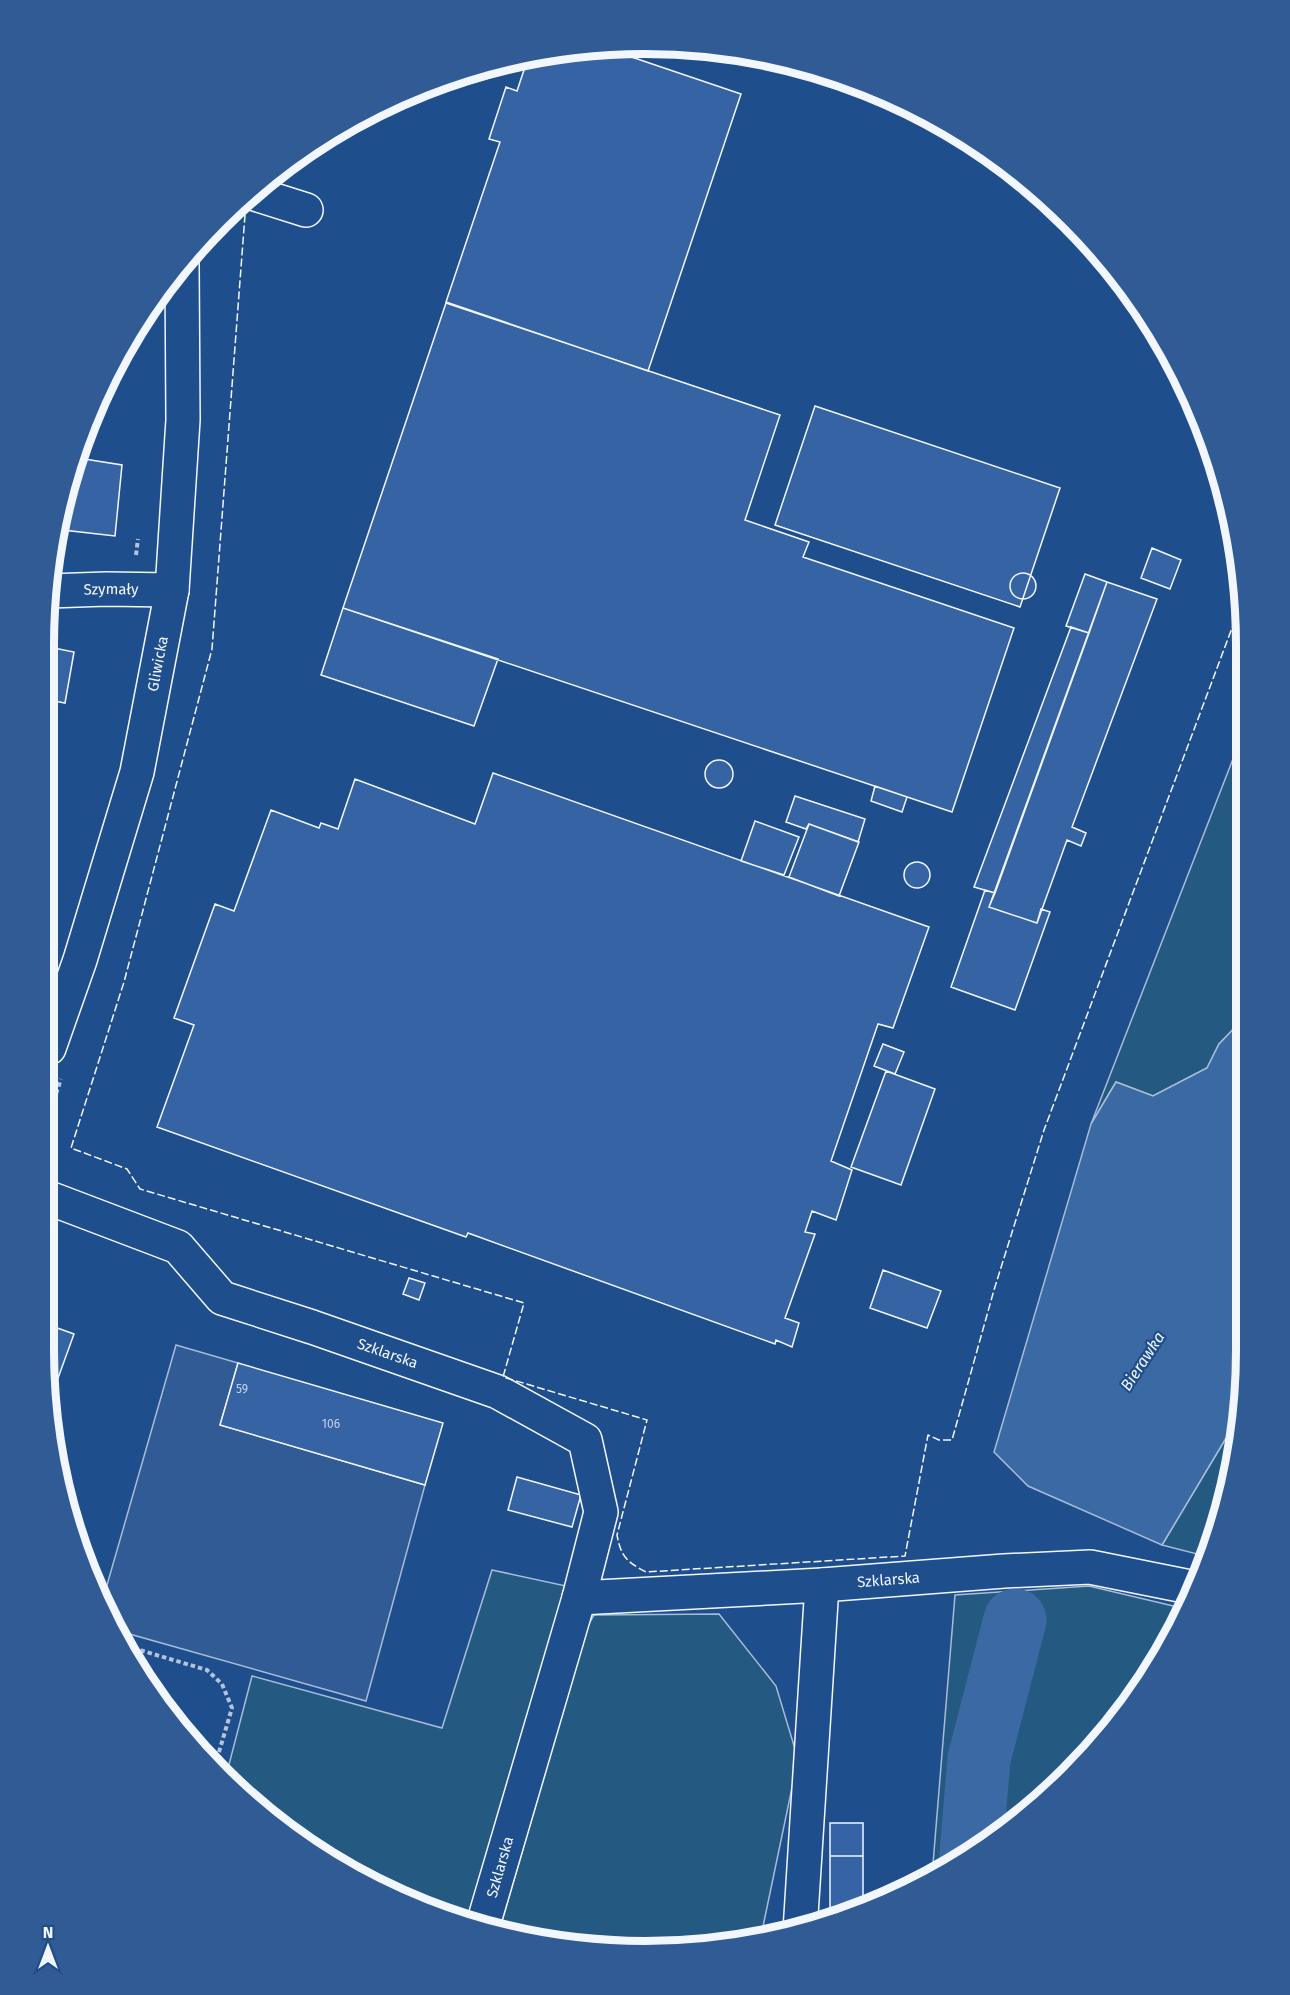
<svg xmlns="http://www.w3.org/2000/svg" width="1290" height="1995" font-family="'Fira Sans',sans-serif">
<style>
.green{fill:#245a82;stroke:#a8bbd7;stroke-width:1.5}
.parking{fill:#305b95;stroke:#a8bbd7;stroke-width:1.5}
.water{fill:#3b69a3;stroke:#a8bbd7;stroke-width:1.5}
.lines{fill:none;stroke-linecap:round;stroke-linejoin:round}
.river{stroke:#3b69a3;stroke-width:63}
.building{fill:#3563a3;stroke:#f2f6ff;stroke-width:1.5}
.minor-casing{stroke:#f2f6ff;stroke-width:36}
.major-casing{stroke:#f2f6ff;stroke-width:36}
.path{stroke:#b3c4dc;stroke-width:4;stroke-dasharray:4.5 3;stroke-linecap:butt}
.minor{stroke:#1f4e8c;stroke-width:33}
.major{stroke:#1f4e8c;stroke-width:33}
.fence{stroke:#f2f6ff;stroke-width:1.5;stroke-dasharray:8 3;stroke-linecap:butt}
.labels{text-anchor:middle;stroke-width:4.5;stroke-linejoin:round;paint-order:stroke}
.number-label{font-size:12px;fill:#c3d1e8}
.street-label{font-size:15px;fill:#f2f6ff;stroke:#1f4e8c}
.water-label{font-size:16px;font-style:italic;fill:#f2f6ff;stroke:#1f4e8c}
.rim{fill:none;stroke:#f2f6ff;stroke-width:8}
</style>
<rect width="100%" height="100%" fill="#1f4e8c"/>
<!-- green -->
<path class="green" d="M1245 728 1243 1019 1219 1044 1207 1068 1153 1096 1116 1082 1091 1124Z
M1241 1413V1428L1215 1527 1197 1554 1162 1545Z
M492 1570 566 1586 470 1924 451 1919 345 1871 279 1827 225 1780 252 1676 442 1728Z
M1089 1586 1186 1609 1145 1684 1097 1746 979 1850 932 1876 955 1595Z
M719 1614 776 1686 798 1759 761 1936 645 1951 528 1940 499 1932 587 1627 594 1615Z"/>
<!-- parking -->
<path class="parking" d="M176 1345 238 1363 220 1425 425 1485 366 1701 119 1631 103 1599Z"/>
<!-- water -->
<path class="water" d="M1243 1019 1241 1413 1162 1545 1028 1486 994 1452 1091 1124 1116 1082 1153 1096 1207 1068 1219 1044Z"/>
<g class="lines">
<!-- river -->
<path class="river" d="M971 1854 979 1759 1015 1620"/>
</g>
<!-- building -->
<path class="building" d="M599 46 741 94 648 371 446 302 500 142 489 139 506 87 517 91 528 58Z
M446 303 780 415 745 520 809 542 803 557 1014 628 952 812 343 608Z
M815 406 1060 488 1020 607 775 525Z
M78 458 122 465 115 536 63 530 65 515 63 514Z
M1152 548 1181 560 1170 589 1141 578Z
M1010 586a13 13 0 1 1 26 0a13 13 0 1 1-26 0Z
M1085 574 1107 582 1089 633 1066 626Z
M1107 582 1157 599 1072 827 1086 833 1081 846 1067 840 1037 923 989 907Z
M343 608 498 659 474 726 321 675Z
M1071 627 1089 633 995 893 974 887Z
M49 647 74 652 65 703 49 700Z
M705 774a14 14 0 1 1 28 0a14 14 0 1 1-28 0Z
M493 773 929 927 893 1028 878 1024 831 1161 852 1170 836 1220 812 1211 805 1232 815 1234 785 1318 799 1323 792 1347 776 1340 775 1344 468 1233 466 1237 157 1127 194 1025 174 1018 215 904 234 911 271 810 319 828 321 823 338 829 355 779 475 824Z
M875 786 907 797 902 812 871 801Z
M795 796 865 819 858 842 809 824 806 829 786 822Z
M755 821 799 837 784 875 741 861Z
M809 824 859 842 839 896 789 877Z
M904 875a13 13 0 1 1 26 0a13 13 0 1 1-26 0Z
M985 890 995 893 989 907 1037 923 1041 909 1050 912 1015 1010 951 987Z
M883 1044 904 1052 895 1074 874 1066Z
M886 1071 935 1089 901 1185 851 1167Z
M883 1270 941 1291 927 1328 870 1308Z
M409 1278 425 1283 419 1300 403 1294Z
M49 1325 74 1334 49 1403Z
M238 1363 443 1423 425 1485 220 1425Z
M517 1477 581 1495 572 1527 508 1510Z
M161 1704 174 1707 171 1716Z
M830 1823H863V1856H830Z
M830 1856H863V1910L830 1921Z"/>
<g class="lines">
<defs>
<g id="minor">
<path d="M252 193 306 210"/>
<path id="s1" d="M49 591 106 589 172 590"/>
<path id="s2" d="M49 1198 178 1247 222 1298 312 1327 498 1392 585 1440 601 1512 579 1598 482 1928"/>
<path id="s3" d="M579 1598 822 1585 1004 1571 1090 1567 1185 1586 1195 1591"/>
<path d="M800 1931 822 1585"/>
</g>
<g id="major">
<path id="s4" d="M49 1048 80 960 137 772 172 590 183 420 182 264"/>
</g>
</defs>
<!-- minor casing -->
<use href="#minor" class="minor-casing"/>
<!-- major casing -->
<use href="#major" class="major-casing"/>
<!-- path -->
<path class="path" d="M136 555 138 539
M49 1115 61 1079
M49 1156 51 1165
M126 1646 207 1670 222 1684 232 1708 214 1769"/>
<!-- minor -->
<use href="#minor" class="minor"/>
<!-- major -->
<use href="#major" class="major"/>
<!-- fence -->
<path class="fence" d="M274 172 292 165 303 153
M248 204 245 215 212 649 124 982 71 1148 127 1169 140 1189 524 1303 503 1377 647 1420 617 1535C621 1557 627 1562 646 1572L905 1556 928 1435 939 1440H952L994 1290 1044 1130 1244 596"/>
</g>
<g class="labels">
<!-- number labels -->
<g class="number-label">
<text x="242" y="1393">59</text>
<text x="331" y="1428">106</text>
</g>
<!-- street labels -->
<g class="street-label">
<text dy="5" stroke="none"><textPath href="#s1" startOffset="62">Szymały</textPath></text>
<text dy="5" stroke="none"><textPath href="#s4" startOffset="400">Gliwicka</textPath></text>
<text dy="5" stroke="none"><textPath href="#s2" startOffset="380">Szklarska</textPath></text>
<text dy="5" stroke="none"><textPath href="#s3" startOffset="310">Szklarska</textPath></text>
<text transform="translate(500 1867) rotate(-74)" y="5">Szklarska</text>
</g>
<!-- water labels -->
<g class="water-label">
<text transform="translate(1142 1361) rotate(-57)" y="6">Bierawka</text>
</g>
</g>
<!-- crop -->
<path d="M0 0H1290V1995H0ZM645 54H645A591 591 0 0 1 1236 645V1350A591 591 0 0 1 645 1941H645A591 591 0 0 1 54 1350V645A591 591 0 0 1 645 54Z" fill="#305b95" fill-rule="evenodd"/>
<path class="rim" d="M645 54H645A591 591 0 0 1 1236 645V1350A591 591 0 0 1 645 1941H645A591 591 0 0 1 54 1350V645A591 591 0 0 1 645 54Z"/>
<!-- north arrow -->
<g transform="translate(48 1947)" stroke="#1f4e8c" stroke-width="4.5" paint-order="stroke">
<path d="M0-4.5L10 22L0 15L-10 22Z" fill="#f2f6ff"/>
<text y="-9" font-size="16" font-weight="bold" text-anchor="middle" fill="#f2f6ff">N</text>
</g>
</svg>
